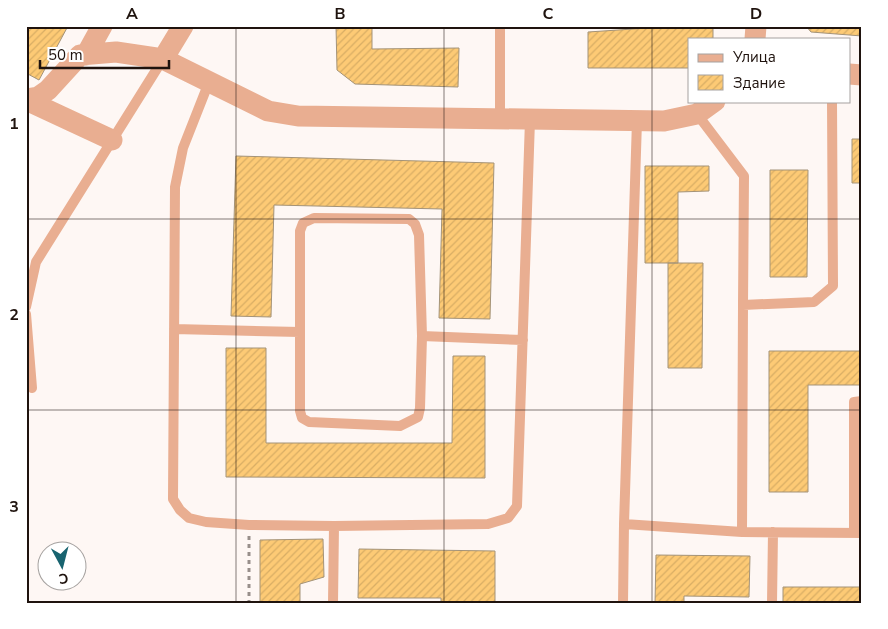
<svg xmlns="http://www.w3.org/2000/svg" width="888" height="629" font-family="'Nunito Sans',sans-serif">
<style>
.building{fill:url(#building-hatch);stroke:#a49378}
.lines{fill:none;stroke-linecap:round;stroke-linejoin:round}
.path{stroke:#988f8b;stroke-width:3;stroke-dasharray:4 4;stroke-linecap:butt}
.lane{stroke:#e9ae91;stroke-width:10}
.street{stroke:#e9ae91;stroke-width:21}
.grid{fill:none;stroke:#1f130e;stroke-width:1;stroke-opacity:0.55}
.neatline{fill:none;stroke:#1f130e;stroke-width:2}
.grid-label{font-size:16px;text-anchor:middle;font-weight:bold;fill:#1f130e}
</style>
<defs>
<pattern id="building-hatch" width="6" height="6" patternUnits="userSpaceOnUse" patternTransform="scale(1.25)"><rect width="6" height="6" fill="#fdca75"/><path d="M-1 1l2-2M0 6l6-6M5 7l2-2" fill="none" stroke="#d8ad64"/></pattern>
</defs>
<rect width="100%" height="100%" fill="#fef7f4"/>
<!-- building -->
<path class="building" d="M30 26H68L39 80 26 73V33Z
M336 26H372V49L459 48 458 87 355 84 337 70Z
M678 26H713V39H689V68H588V32Z
M806 26H862V36L811 32Z
M852 139H862V183H852Z
M236 156 494 163 490 319 439 318 442 209 274 205 271 317 231 316Z
M645 166H709V191L678 192V263H645Z
M770 170H808L807 277H770Z
M668 263H703L702 368H668Z
M226 348H266V443H452L453 356H485V478L226 477Z
M769 351H862V385H808V492H769Z
M323 539 324 577 300 584V603H260V540Z
M359 549 495 551V603H441V598H358Z
M656 555 750 556 749 597 684 596V603H655Z
M783 587H862V603H783Z"/>
<g class="lines">
<!-- path -->
<path class="path" d="M249 536V603"/>
<!-- lane -->
<path class="lane" d="M500 26V119
M209 82 183 148 175 187 173 499 180 510 189 518 206 522 249 525 334 526 333 603
M697 114 744 176 743 305 814 302 833 286 832 101
M637 121 624 524 742 532 743 305
M314 218 409 219 415 224 419 235 422 336 420 408 418 417 400 426 309 422 302 418 300 411V231L303 223Z
M26 307 36 262 163 59
M26 314 32 388
M174 329 300 332
M422 336 523 340
M334 526 488 524 508 518 517 506 530 120
M742 532 862 533
M854 533V402L862 401
M623 603 624 524
M772 603 773 532"/>
<!-- street -->
<path class="street" d="M755 39 756 26
M86 55 102 26
M163 59 183 26
M849 74 862 75
M26 99 38 97 48 90 80 55 116 52 163 59 268 111 298 116 664 121 697 114 715 101
M26 100 112 140"/>
</g>
<!-- grid -->
<path class="grid" d="M236 26V603M444 26V603M652 26V603M26 219H862M26 410H862"/>
<!-- border -->
<rect width="888" height="629" fill="none" stroke="#ffffff" stroke-width="55"/>
<!-- legend -->
<rect x="688" y="38" width="162" height="65" fill="#ffffff" stroke="#a5a19f"/>
<rect x="698" y="54" width="25" height="8" fill="#e9ae91" stroke="#a5a19f"/>
<text x="733" y="62" font-size="15" fill="#1f130e">Улица</text>
<rect x="698" y="75" width="25" height="15" fill="url(#building-hatch)" stroke="#a5a19f"/>
<text x="733" y="88" font-size="15" fill="#1f130e">Здание</text>
<!-- north arrow -->
<g transform="translate(62 566) rotate(173)"><circle r="24" fill="#ffffff" stroke="#a5a19f"/>
<path d="M0-4L9 19L0 12L-9 19Z" fill="#18636f"/>
<text y="-8" font-size="14" font-weight="bold" text-anchor="middle" fill="#1f130e">С</text>
</g>
<!-- scale -->
<path d="M40 60v8h129v-8" fill="none" stroke="#1f130e" stroke-width="2.5"/>
<text x="48" y="60" font-size="15" fill="#1f130e" stroke="#ffffff" stroke-width="4" paint-order="stroke">50 m</text>
<rect x="28" y="28" width="832" height="574" class="neatline"/>
<g class="grid-label">
<text x="132" y="19">A</text>
<text x="340" y="19">B</text>
<text x="548" y="19">C</text>
<text x="756" y="19">D</text>
<text x="14" y="129">1</text>
<text x="14" y="320">2</text>
<text x="14" y="512">3</text>
</g>
</svg>
